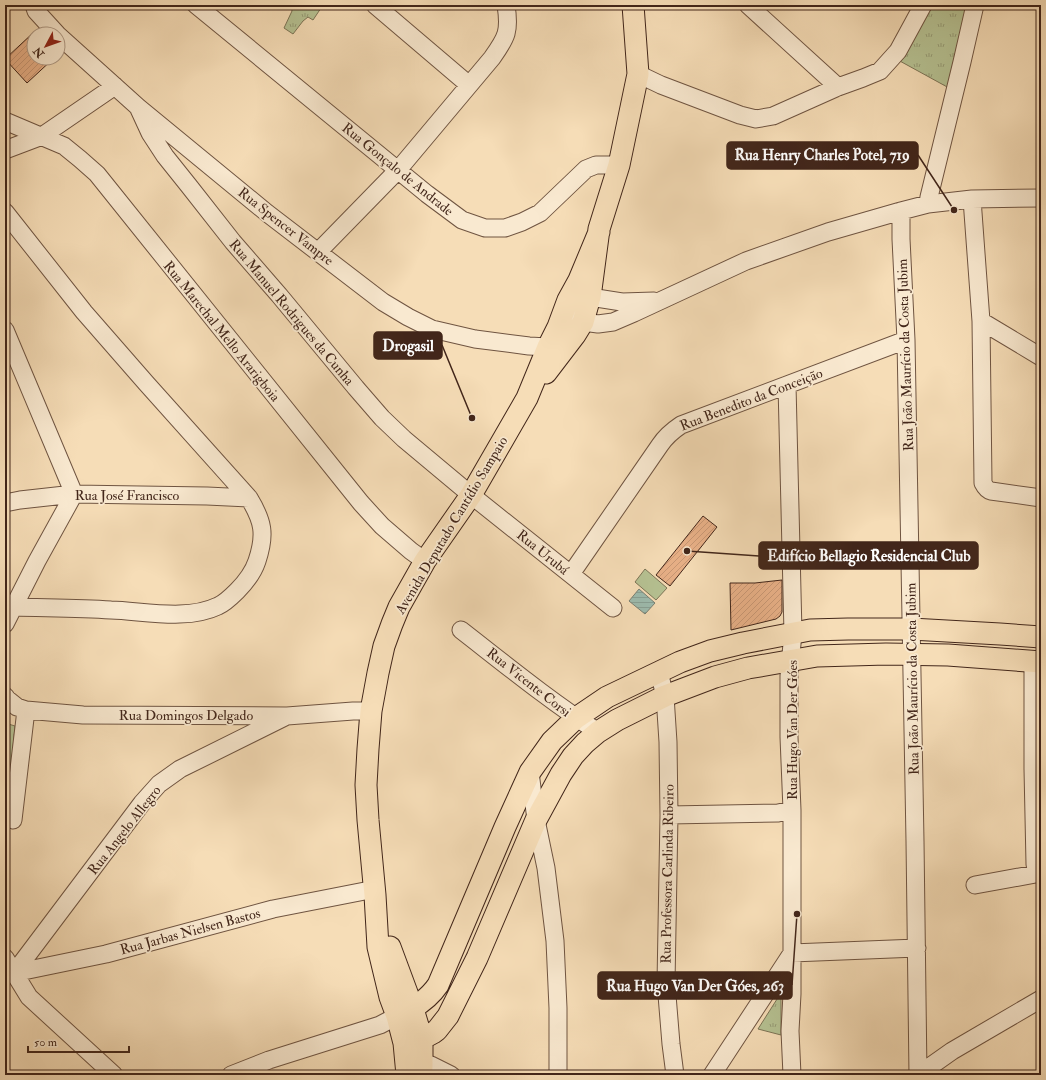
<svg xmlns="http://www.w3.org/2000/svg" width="1046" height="1080" font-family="'IM FELL Double Pica',serif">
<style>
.park{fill:url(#park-tufts);stroke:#7c7456}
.pitch{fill:#b6c293;stroke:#7c7456}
.water{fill:url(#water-rules);stroke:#798073}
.building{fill:url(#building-hatch);stroke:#42261a}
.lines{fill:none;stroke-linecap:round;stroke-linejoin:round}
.minor-casing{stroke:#6f5441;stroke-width:19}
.major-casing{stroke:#42261a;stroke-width:23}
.minor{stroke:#f9e9d0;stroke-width:17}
.major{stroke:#f6ddb7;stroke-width:21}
.labels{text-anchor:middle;stroke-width:3.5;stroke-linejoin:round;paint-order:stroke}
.street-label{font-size:14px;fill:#42261a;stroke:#f9e9d0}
.leader{fill:none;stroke:#42261a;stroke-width:1.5}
.callout-dot{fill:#42261a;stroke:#f9e9d0;stroke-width:1.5}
.callout{fill:#42261a;stroke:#42261a;stroke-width:1.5}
.callout-label{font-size:15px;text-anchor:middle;font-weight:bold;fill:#fff}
</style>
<defs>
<pattern id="park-tufts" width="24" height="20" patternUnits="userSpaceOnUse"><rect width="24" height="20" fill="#b6c293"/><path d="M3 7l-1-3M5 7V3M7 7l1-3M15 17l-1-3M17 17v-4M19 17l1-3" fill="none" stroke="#969d77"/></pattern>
<pattern id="water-rules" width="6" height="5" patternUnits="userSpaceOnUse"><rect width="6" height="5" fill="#9dbcaf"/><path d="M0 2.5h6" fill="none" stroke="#88a196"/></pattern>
<pattern id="building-hatch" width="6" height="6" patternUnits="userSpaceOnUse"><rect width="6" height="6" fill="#e8b087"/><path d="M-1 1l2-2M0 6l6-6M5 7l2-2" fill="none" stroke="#c89774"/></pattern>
</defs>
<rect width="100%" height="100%" fill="#f6ddb7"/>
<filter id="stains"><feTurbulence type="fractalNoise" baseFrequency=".005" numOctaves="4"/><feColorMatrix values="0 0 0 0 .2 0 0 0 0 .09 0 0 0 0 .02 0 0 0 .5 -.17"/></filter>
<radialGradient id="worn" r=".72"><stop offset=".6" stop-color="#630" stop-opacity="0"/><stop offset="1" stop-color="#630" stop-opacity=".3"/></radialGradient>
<!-- park -->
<path class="park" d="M291 5H323L313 20 308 17 303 21 293 34 284 28 292 11Z
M931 5H968L949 88 898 60Z
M5 723 15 726 9 790V811L5 814Z
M779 996 781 999V1035L758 1029Z"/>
<!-- pitch -->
<path class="pitch" d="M645 569 667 588 656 600 635 582Z"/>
<!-- water -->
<path class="water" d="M639 589 655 603 645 614 629 601Z"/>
<!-- building -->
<path class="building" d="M34 32V58H54L27 83 5 59Z
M703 516 717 527 670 586 656 575Z
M782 580V612L780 616 776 619 731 630 730 583H755Z"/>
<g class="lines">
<defs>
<path id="minor" d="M34 5 36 11 57 34
M196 5 427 194 462 220 485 228H505L522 222 540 213 586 169 596 165H619
M375 5 469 85
M748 5 838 87
M58 35 138 107 267 213 383 302 408 317 432 329 475 339 529 346 548 347
M638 74 661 85 740 115 756 119 773 116 838 87 863 78 880 71 898 51 923 5
M138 107 150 133 165 156 189 186 233 242 279 295 356 388 382 418 404 439 471 495 613 608
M5 121 64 146 80 159 97 174 361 503 382 526 411 551 425 561
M5 150 42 136 115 86
M972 199 981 321 983 483C985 487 987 490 991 491L1041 498
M928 204 929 197 962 62 975 5
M901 211V239L906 340 915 841 918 1075
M5 212 84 312 146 383 249 498C263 521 266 534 257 561 253 573 246 582 237 591 232 596 225 603 218 606 187 621 144 611 111 610 79 608 46 608 14 607
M318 252 398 170 492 58C507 37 510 31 506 5
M577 298 590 297 622 302 654 301
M572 318 583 322 598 324 613 322 634 313 746 261 828 232 901 211 928 204 972 199 1041 198
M981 321 1041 357
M5 330 74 494 37 561 5 624
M787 385 793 633 789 676V737L792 810V994L790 1031 792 1075
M5 503 20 500 74 494 207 496 249 498
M571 574 660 445C666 436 672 431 681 425L906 340
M461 630C506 665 550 701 598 732
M1033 662V769L1035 864 1037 874
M659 672 665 696 668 742 669 815 666 983 671 1044 675 1075
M5 696 7 699 17 707 26 710 83 715 287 716 353 711H371
M530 772 536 820 546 868 555 941 558 1008V1075
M669 815 778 813 792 810
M13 820 26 710
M975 885 1041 873
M5 958 29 997 114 1075
M14 973 142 803 159 784 180 769 287 716
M9 974 106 954 273 909 375 889
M431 1065 451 1075
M231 1075 269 1060 380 1025 397 1016
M712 1075 792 953 917 948
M918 1075 952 1051 1041 999"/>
<path id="major" d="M546 373 575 335 583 322 590 297 599 229 619 165 638 74 633 5
M390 947 413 1009 422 1039V1067L421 1075
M397 1016C413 1009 428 1000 438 985L505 827 530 772 552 741 576 718 607 697 680 662 710 651 743 643 810 630 848 629H911L1000 634 1041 637
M404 1043 422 1039 433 1033 437 1030 448 1016 477 958 536 820 561 774 573 756 585 743 598 732 617 720 665 696 715 677 748 668 817 656 886 654 948 655 1041 662
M407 1075 404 1043 397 1016 390 997 378 947 375 895 368 820 366 785 368 749 371 711 378 673 384 646 392 624 399 607 425 561 471 495 527 398 548 347 558 327 568 300 579 280 599 232"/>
</defs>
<!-- minor casing -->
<use href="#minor" class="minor-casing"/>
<!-- major casing -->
<use href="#major" class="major-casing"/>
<!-- minor -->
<use href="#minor" class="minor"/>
<!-- major -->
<use href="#major" class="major"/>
</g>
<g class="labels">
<!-- street labels -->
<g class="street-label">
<text transform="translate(398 169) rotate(39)" y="5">Rua Gonçalo de Andrade</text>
<text transform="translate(286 226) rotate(38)" y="5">Rua Spencer Vampre</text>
<text transform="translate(292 312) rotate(50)" y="5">Rua Manuel Rodrigues da Cunha</text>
<text transform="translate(222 331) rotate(51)" y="5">Rua Marechal Mello Ararigboia</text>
<text transform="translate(905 355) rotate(-92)" y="5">Rua João Maurício da Costa Jubim</text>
<text transform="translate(751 399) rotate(-21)" y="5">Rua Benedito da Conceição</text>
<text x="127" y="500">Rua José Francisco</text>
<text transform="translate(451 525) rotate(-59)" y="5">Avenida Deputado Cantídio Sampaio</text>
<text transform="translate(543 552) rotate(39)" y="5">Rua Urubá</text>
<text transform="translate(912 679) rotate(-91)" y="5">Rua João Maurício da Costa Jubim</text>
<text transform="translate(529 682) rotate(38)" y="5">Rua Vicente Corsi</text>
<text x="186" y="720">Rua Domingos Delgado</text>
<text transform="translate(792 730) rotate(-90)" y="5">Rua Hugo Van Der Góes</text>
<text transform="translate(124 830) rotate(-52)" y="5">Rua Angelo Allegro</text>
<text transform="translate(667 874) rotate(-89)" y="5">Rua Professora Carlinda Ribeiro</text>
<text transform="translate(190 931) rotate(-15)" y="5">Rua Jarbas Nielsen Bastos</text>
</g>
</g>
<!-- callouts -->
<path class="leader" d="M954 210L918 155M472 418L442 345M687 551L759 556M797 914L792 985"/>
<g class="callout-dot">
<circle cx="954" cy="210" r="4"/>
<circle cx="472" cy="418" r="4"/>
<circle cx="687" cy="551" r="4"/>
<circle cx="797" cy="914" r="4"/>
</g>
<g class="callout">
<rect x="727" y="142" width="191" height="27" rx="4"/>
<rect x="374" y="332" width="68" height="27" rx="4"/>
<rect x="759" y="542" width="219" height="27" rx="4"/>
<rect x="598" y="972" width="194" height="27" rx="4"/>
</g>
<g class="callout-label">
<text x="822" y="160">Rua Henry Charles Potel, 719</text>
<text x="408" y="351">Drogasil</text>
<text x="869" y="561">Edifício Bellagio Residencial Club</text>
<text x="695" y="991">Rua Hugo Van Der Góes, 263</text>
</g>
<!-- margin -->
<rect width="1046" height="1080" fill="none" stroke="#f6ddb7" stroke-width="20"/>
<rect x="6" y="6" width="1034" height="1068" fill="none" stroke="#42261a" stroke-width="2"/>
<rect x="10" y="10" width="1026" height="1060" fill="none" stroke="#42261a"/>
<!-- north arrow -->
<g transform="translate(46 46) rotate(229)"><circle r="19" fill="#f9e9d0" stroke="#b09b87"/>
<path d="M0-3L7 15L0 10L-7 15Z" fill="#8f2418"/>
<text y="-6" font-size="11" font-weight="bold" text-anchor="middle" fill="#42261a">N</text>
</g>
<!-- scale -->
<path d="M28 1046v6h101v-6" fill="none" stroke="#42261a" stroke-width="2"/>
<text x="34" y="1046" font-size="12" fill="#42261a" stroke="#f9e9d0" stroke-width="3" paint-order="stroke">50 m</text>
<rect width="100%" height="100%" filter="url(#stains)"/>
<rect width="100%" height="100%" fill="url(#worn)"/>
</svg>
